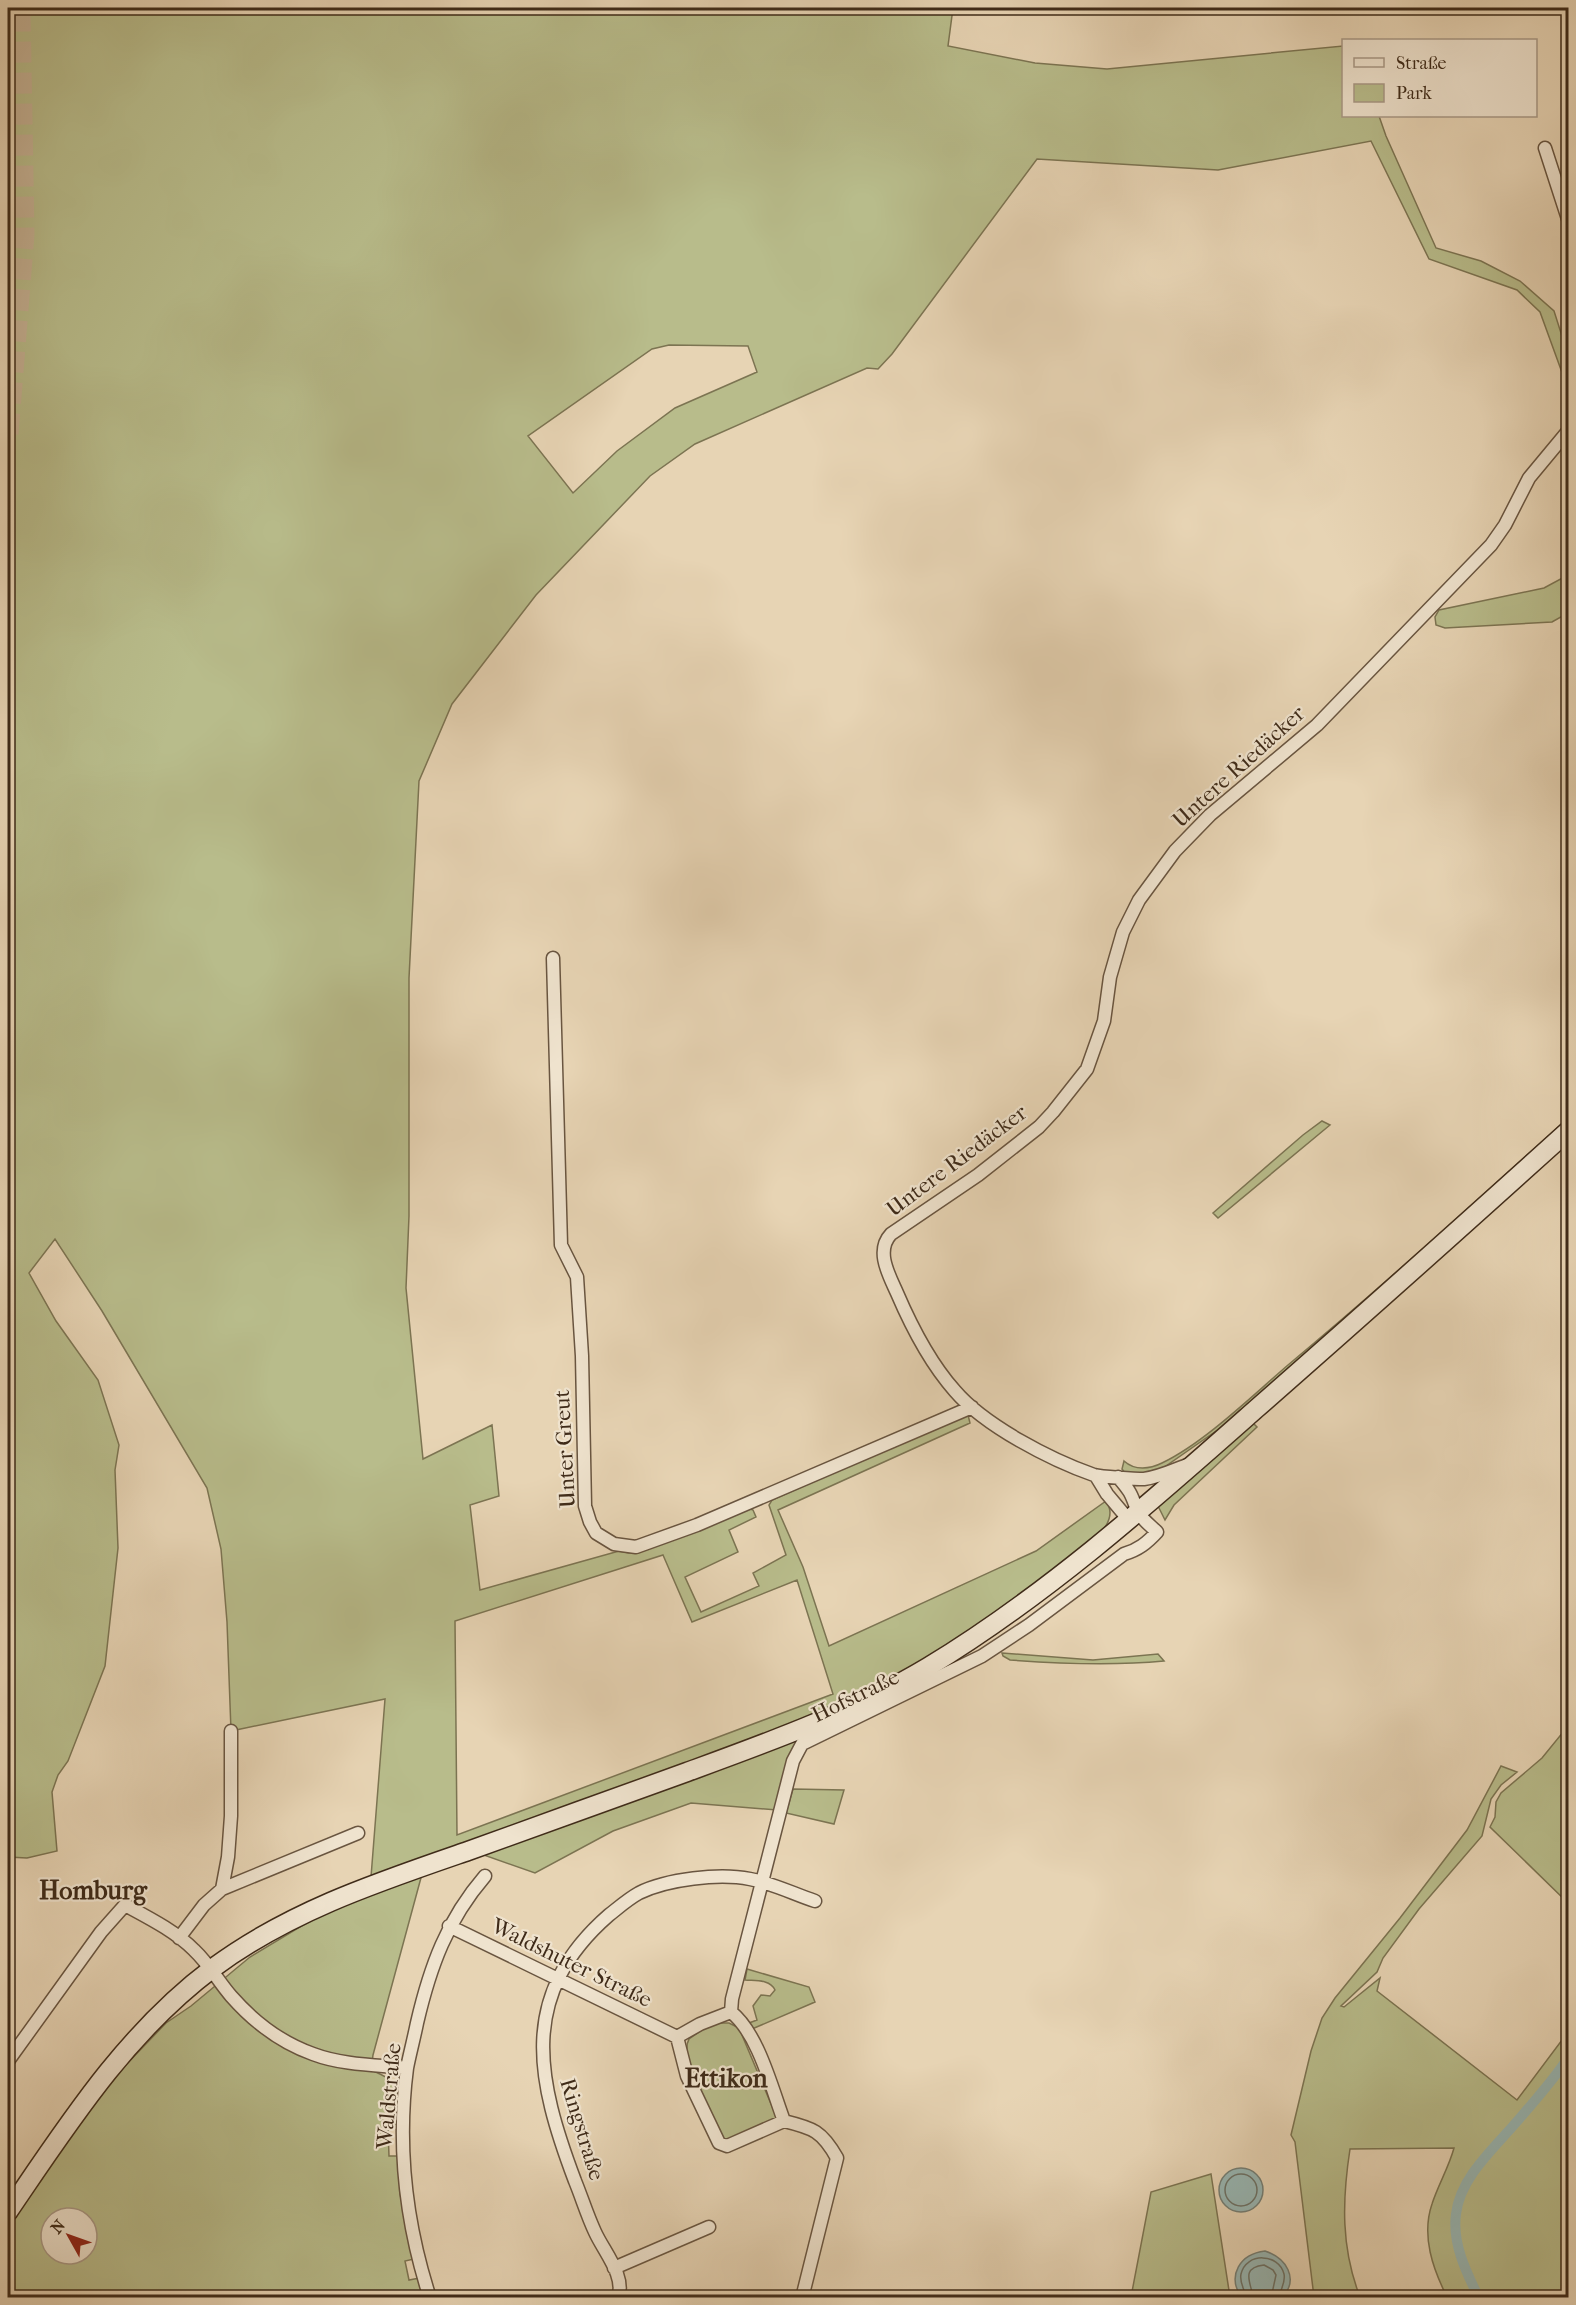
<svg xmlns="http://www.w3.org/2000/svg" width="1576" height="2305" font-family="'IM FELL French Canon',serif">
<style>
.green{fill:#b8bc8b;stroke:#7c7452;stroke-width:1.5;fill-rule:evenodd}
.water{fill:#98b7b4;stroke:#747f76;stroke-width:1.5}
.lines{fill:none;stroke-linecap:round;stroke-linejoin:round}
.shore{stroke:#6c7166;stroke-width:1.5}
.canal{stroke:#98b7b4;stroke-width:10}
.trunk-tunnel{stroke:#c5b295;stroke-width:21;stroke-dasharray:21 10;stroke-linecap:butt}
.minor-casing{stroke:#695540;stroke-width:15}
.secondary-casing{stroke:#3f2b19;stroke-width:21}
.minor{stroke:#efe3ce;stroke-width:12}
.secondary{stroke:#efe3ce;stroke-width:18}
.labels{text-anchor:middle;stroke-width:4.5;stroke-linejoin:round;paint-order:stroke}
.street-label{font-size:22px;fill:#3f2b19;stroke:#efe3ce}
.quarter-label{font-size:26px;font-weight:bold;fill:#3f2b19;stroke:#efe3ce}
</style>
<rect width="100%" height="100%" fill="#e7d4b4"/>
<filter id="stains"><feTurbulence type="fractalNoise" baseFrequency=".00333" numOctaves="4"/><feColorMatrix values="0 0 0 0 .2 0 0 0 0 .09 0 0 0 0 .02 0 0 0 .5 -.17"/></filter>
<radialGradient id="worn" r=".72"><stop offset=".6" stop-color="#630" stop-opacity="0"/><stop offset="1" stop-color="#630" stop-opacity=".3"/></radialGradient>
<!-- green -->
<path class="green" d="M8 8H953L948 46 1035 63 1107 69 1343 46 1344 116H1379L1386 136 1436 248 1481 261 1520 281 1554 311 1568 355V389L1540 312 1517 290 1429 259 1371 141 1218 170 1037 159 892 354 878 369 867 368 695 444 650 476 536 595 452 704 419 781 409 978V1216L406 1288 423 1459 492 1425 499 1496 470 1505 480 1590 619 1551 629 1553 748 1508 753 1510 756 1517 729 1530 738 1552 685 1577 701 1612 759 1586 753 1573 786 1555 769 1505 772 1500 958 1417 968 1415 970 1423 778 1510 803 1567 829 1646 1036 1551 1106 1501C1113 1511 1110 1521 1103 1530L1033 1587 929 1659 800 1724 371 1877 385 1699 231 1731 227 1622 221 1549 207 1488 102 1311 55 1239 29 1273 56 1321 98 1380 119 1445 115 1470 118 1548 105 1666 68 1761 58 1775 52 1792 57 1851 27 1858 8 1857ZM669 345 748 346 757 372 675 408 617 451 573 493 528 436 652 349ZM663 1555 692 1622 797 1580 833 1694 457 1835 455 1621Z
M1568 575V613L1552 622 1445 628 1436 625 1435 617 1439 610 1544 588Z
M1568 1118V1124L1229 1422 1163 1468 1144 1474 1125 1473 1122 1469 1124 1461C1135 1471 1150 1469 1162 1463 1204 1443 1252 1396 1288 1365 1384 1285 1476 1201 1568 1118Z
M1322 1121 1330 1125 1218 1218 1213 1213 1303 1135Z
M1252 1422 1257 1427 1174 1505 1165 1520 1158 1506Z
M1002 1653 1093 1660 1158 1654 1164 1661C1112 1666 1062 1664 1010 1660L1003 1656Z
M1568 1726V1903L1490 1827 1495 1817 1496 1802 1501 1793 1542 1758Z
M798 1738 800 1743 777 1810 691 1803 613 1831 535 1873 481 1854Z
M1501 1766 1517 1772 1501 1785 1491 1799 1482 1836 1419 1909 1383 1958 1377 1972 1341 2006 1344 2007 1380 1978 1377 1991 1517 2100 1568 2032V2297H1447C1433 2269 1421 2236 1432 2204 1438 2185 1449 2167 1454 2148L1350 2149C1342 2201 1341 2248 1360 2297H1314L1295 2142 1291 2135 1311 2051 1322 2018 1335 1998 1400 1918 1467 1830Z
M793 1789 844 1790 834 1824 786 1813Z
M422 1874 373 2055 371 2070C407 2085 401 2090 399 2126L388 2128 389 2156H399L400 2194 414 2259 405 2261 409 2280 419 2278 425 2297 8 2298V2222L70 2130 96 2096 166 2023 191 2006 250 1957 308 1922 386 1886ZM51 2218H87V2254H51Z
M747 1969 809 1987 815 2002 752 2029 749 2023 757 2020 753 2006 761 1995 770 1996 775 1990C770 1979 755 1981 745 1980Z
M717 2023H729L739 2028 777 2118 723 2142C713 2121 678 2058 689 2039L709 2025Z
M1211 2174 1230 2297H1131L1151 2192Z"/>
<!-- water -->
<path class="water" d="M1219 2190a22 22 0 1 1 44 0a22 22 0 1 1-44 0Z
M1265 2251C1286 2258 1299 2278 1283 2297H1241C1227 2275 1240 2254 1265 2251Z"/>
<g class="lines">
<!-- shore -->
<path class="shore" d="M1225 2190a16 16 0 1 1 32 0a16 16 0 1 1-32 0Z
M1246 2298C1245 2289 1239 2283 1241 2274 1246 2252 1279 2253 1284 2274 1286 2283 1280 2289 1279 2298
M1253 2298C1252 2284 1239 2268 1264 2265L1273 2270 1276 2275 1271 2298"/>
<!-- canal -->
<path class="canal" d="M1479 2298C1466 2272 1452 2243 1456 2214 1460 2179 1491 2151 1513 2126 1532 2104 1552 2082 1568 2058"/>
<!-- trunk-tunnel -->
<path class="trunk-tunnel" d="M8 434 24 234 20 8"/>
<defs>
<path id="minor" d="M1545 148 1568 219
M553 958 561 1245 577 1277 582 1356 585 1506 590 1522 596 1533 614 1544 636 1547 697 1525 972 1407
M1187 1465C1174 1470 1159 1477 1144 1479 1136 1479 1101 1477 1094 1475 1051 1460 985 1426 955 1391 930 1363 912 1328 897 1293 889 1275 875 1251 891 1234L978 1175 1039 1127 1053 1112 1087 1069 1104 1021 1110 977 1123 932 1139 900 1175 851 1210 815 1317 725 1491 545 1505 525 1529 478 1568 431
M1096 1476 1107 1494 1128 1519
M222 1889 358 1833
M449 1926 677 2037
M179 1938 204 1905 222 1889 228 1857 231 1816V1731
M731 2012 732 1999 793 1761 802 1744 982 1656 1029 1625 1124 1554C1138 1550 1147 1543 1157 1532 1151 1526 1140 1518 1137 1510 1131 1493 1130 1491 1118 1477
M731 2012C758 2033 772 2089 784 2121
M677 2037 687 2076 719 2143 727 2146 784 2121
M677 2037 700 2024 731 2012
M8 2061 101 1932 125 1905C149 1918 175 1931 194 1950 209 1964 218 1981 231 1996 253 2021 282 2043 313 2054 342 2065 376 2065 407 2068
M784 2121C813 2128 822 2131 837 2158L802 2298
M614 2268 709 2227
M430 2298C406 2224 397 2145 407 2068 410 2053 414 2038 417 2023 430 1967 447 1920 485 1876
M618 2298C626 2276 604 2252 595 2232 587 2215 582 2198 575 2181 537 2080 517 1995 609 1915 618 1908 628 1899 639 1893 667 1879 719 1873 750 1879 772 1883 794 1894 815 1901"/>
<path id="secondary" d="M8 2212C68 2124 126 2033 213 1968 290 1911 378 1882 468 1851 541 1825 614 1798 687 1772 769 1742 853 1712 928 1667 1047 1595 1152 1501 1256 1409 1361 1317 1465 1224 1568 1131"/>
</defs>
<!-- minor casing -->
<use href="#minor" class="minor-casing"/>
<!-- secondary casing -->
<use href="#secondary" class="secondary-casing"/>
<!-- minor -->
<use href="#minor" class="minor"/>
<!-- secondary -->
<use href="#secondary" class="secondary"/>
</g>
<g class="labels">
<!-- street labels -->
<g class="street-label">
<text transform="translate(1238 766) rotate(-42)" y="8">Untere Riedäcker</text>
<text transform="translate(956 1160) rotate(-37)" y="8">Untere Riedäcker</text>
<text transform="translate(564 1449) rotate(-93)" y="8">Unter Greut</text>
<text transform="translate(855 1695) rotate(-26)" y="8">Hofstraße</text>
<text transform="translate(572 1962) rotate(26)" y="8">Waldshuter Straße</text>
<text transform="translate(388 2096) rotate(-85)" y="8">Waldstraße</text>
<text transform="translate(583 2129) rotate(73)" y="8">Ringstraße</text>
</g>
<!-- quarter labels -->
<g class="quarter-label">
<text x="93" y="1899">Homburg</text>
<text x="726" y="2087">Ettikon</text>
</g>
</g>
<!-- margin -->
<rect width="1576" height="2305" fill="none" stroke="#e7d4b4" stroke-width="30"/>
<rect x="9" y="9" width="1558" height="2287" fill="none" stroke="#3f2b19" stroke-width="3"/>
<rect x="15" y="15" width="1546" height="2275" fill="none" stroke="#3f2b19" stroke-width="1.5"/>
<!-- legend -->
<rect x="1342" y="39" width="195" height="78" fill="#efe3ce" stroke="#a99986" stroke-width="1.5"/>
<rect x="1354" y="58" width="30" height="9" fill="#efe3ce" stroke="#a99986" stroke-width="1.5"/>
<text x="1396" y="69" font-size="18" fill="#3f2b19">Straße</text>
<rect x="1354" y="84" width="30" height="18" fill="#b8bc8b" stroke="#a99986" stroke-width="1.5"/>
<text x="1396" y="99" font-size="18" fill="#3f2b19">Park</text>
<!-- north arrow -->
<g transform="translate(69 2236) rotate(310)"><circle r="28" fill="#efe3ce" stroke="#a99986" stroke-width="1.5"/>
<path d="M0-4.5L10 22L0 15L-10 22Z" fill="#8f2418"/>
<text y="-9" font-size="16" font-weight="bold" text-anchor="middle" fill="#3f2b19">N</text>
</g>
<rect width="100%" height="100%" filter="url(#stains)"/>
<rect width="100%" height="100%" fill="url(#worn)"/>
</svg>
